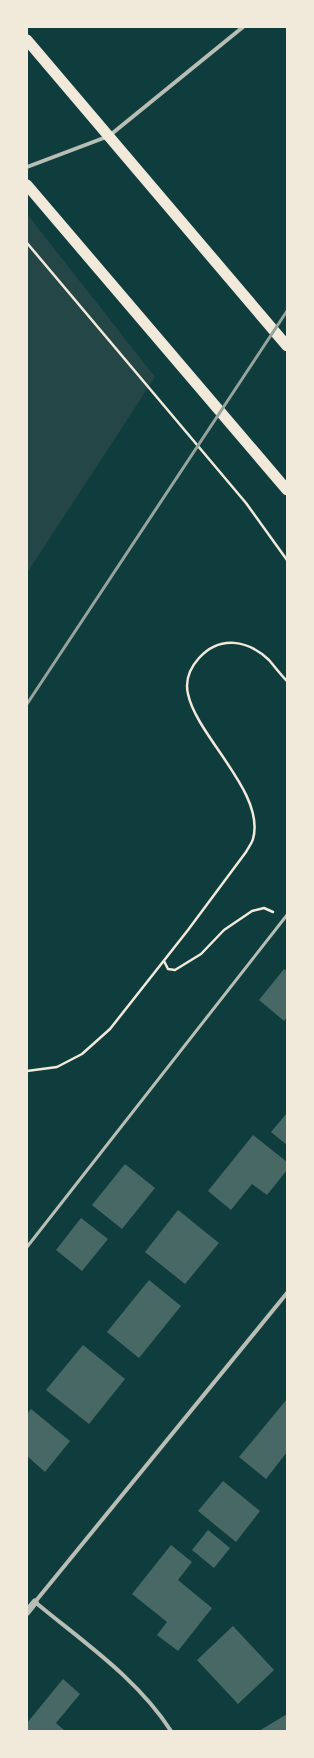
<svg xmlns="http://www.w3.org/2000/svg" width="314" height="1758" font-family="'Times New Roman',serif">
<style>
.green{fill:#244646}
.building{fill:#486865}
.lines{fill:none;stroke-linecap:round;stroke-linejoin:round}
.path{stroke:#f1e9da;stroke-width:2.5}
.service{stroke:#b8beb3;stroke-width:3}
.minor{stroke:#b8beb3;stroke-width:4}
.tertiary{stroke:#b8beb3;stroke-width:7}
.trunk{stroke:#f1e9da;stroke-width:11}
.rail{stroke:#97a49c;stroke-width:3}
</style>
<rect width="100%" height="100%" fill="#0f3d3e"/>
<!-- green -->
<path class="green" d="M27 214 155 377 27 573Z"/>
<!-- building -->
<path class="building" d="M284 969 287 971V1017L284 1021 259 1000Z
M287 1113V1145L271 1132Z
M253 1135 287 1162V1170L267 1195 252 1184 231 1210 208 1191Z
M125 1164 155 1188 122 1229 92 1205Z
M178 1210 219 1243 185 1284 145 1252Z
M81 1218 108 1239 82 1271 56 1250Z
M149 1280 181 1306 139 1358 107 1332Z
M83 1345 125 1379 89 1424 46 1390Z
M287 1399V1452L266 1479 239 1457Z
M31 1409 70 1441 45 1472 27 1456V1414Z
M223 1481 260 1511 236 1542 198 1511Z
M208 1530 230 1548 214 1568 192 1550Z
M171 1545 192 1562 178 1580 212 1608 178 1651 157 1635 167 1622 132 1594Z
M233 1626 274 1670 238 1704 197 1660Z
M63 1679 80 1694 56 1723 65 1731H27V1723Z
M287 1714V1731H259Z"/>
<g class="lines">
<!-- path -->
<path class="path" d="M27 243 246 503 287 560
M164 961 168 969 175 970 201 954 224 930 252 911 264 908 273 912
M27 1071 57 1067 82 1054 110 1029 188 930 246 852C248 848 252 843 253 839 266 793 197 737 188 694 185 681 190 668 199 658 220 635 248 640 269 660 275 667 280 674 287 681"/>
<!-- service -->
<path class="service" d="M27 1247 287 915"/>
<!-- minor -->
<path class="minor" d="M27 167 109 136 243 27
M171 1731C137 1678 83 1642 35 1602L287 1293"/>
<!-- tertiary -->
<path class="tertiary" d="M27 1612 35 1602"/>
<!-- trunk -->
<path class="trunk" d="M27 40 287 346
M27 185 287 490"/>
<!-- rail -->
<path class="rail" d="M27 704 287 311"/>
</g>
<!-- border -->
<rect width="314" height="1758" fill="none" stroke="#f1e9da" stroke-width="56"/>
</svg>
